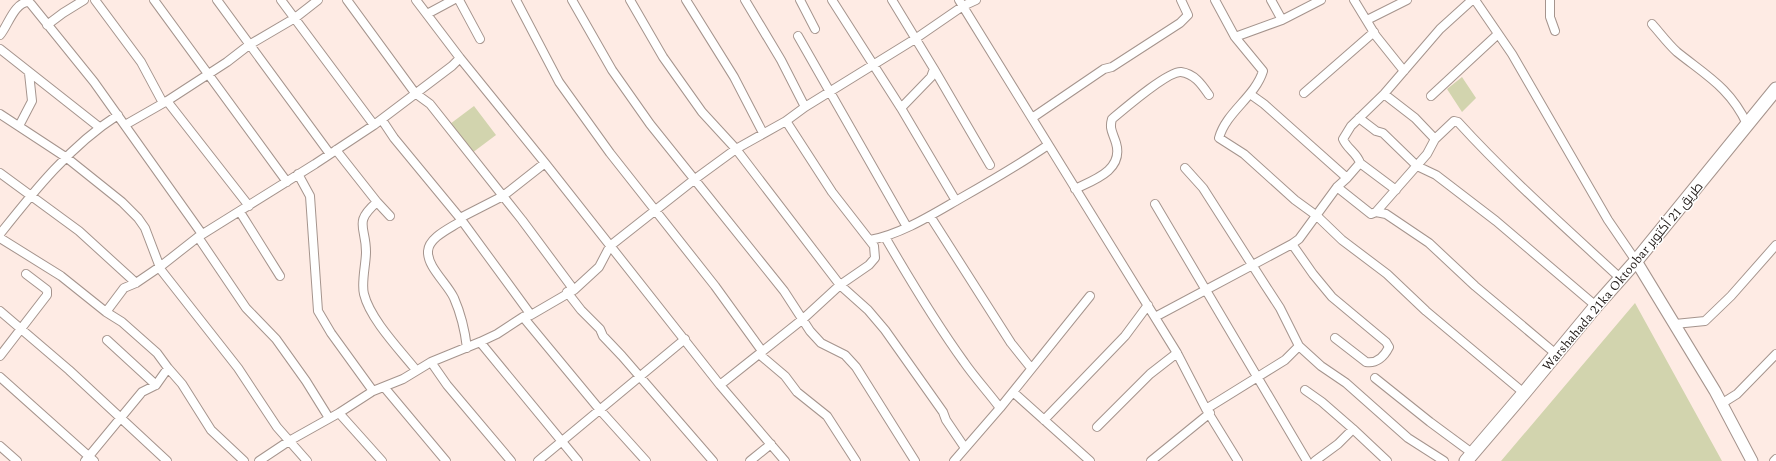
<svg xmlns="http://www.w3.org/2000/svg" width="1776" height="461" font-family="Spectral,Cairo,serif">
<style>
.green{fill:#d2d4ae}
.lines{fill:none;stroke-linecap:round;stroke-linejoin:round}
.street-casing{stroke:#a5948d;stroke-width:10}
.secondary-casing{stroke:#a5948d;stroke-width:13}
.primary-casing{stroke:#a5948d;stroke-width:15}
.street{stroke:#fff;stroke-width:8}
.secondary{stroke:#fff;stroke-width:11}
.primary{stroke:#fff;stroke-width:13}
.labels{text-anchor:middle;stroke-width:3;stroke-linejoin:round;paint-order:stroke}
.street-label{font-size:13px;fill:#241e1b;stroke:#fff}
</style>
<rect width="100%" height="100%" fill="#feebe4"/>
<!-- green -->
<path class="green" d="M1462 77 1476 98 1462 112 1447 89Z
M474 106 496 135 472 153 450 124Z
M1635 303 1722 461H1501Z"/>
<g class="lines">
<defs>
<path id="street" d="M95 0 141 62 163 103
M154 0 287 182
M217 0 330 154
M281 0 374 125
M347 0 415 93 430 104 522 220 574 290
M416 0 460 58 545 163 720 385 785 461
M459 0 480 39
M516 0 559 82 610 153 715 286 762 351
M572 0 612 70 650 124 784 291 810 331 821 343 845 355 856 367 915 461
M630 0 663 57 702 112 736 149 840 285 868 310 885 330 943 412 946 420 965 448
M686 0 734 77 763 133
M745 0 781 60 805 107
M800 0 815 29
M832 0 901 108 956 201
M892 0 934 69 931 77 901 108
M959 0 1177 353 1206 409 1238 461
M1215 0 1235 37 1263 71C1255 97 1226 112 1219 138L1244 154 1295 200 1317 216 1342 240 1387 274 1426 311 1524 393
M1271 0 1282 20
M1354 0 1376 36 1404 71
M1475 0 1512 54 1608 220 1636 261
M1550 0V17L1555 31
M427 14 453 0
M1367 20 1407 0
M1652 24C1660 33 1668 44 1677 52 1707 76 1730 88 1747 124
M47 25 63 13 84 0
M0 35C8 26 14 2 29 2L31 4 94 82 202 234
M798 36 907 227
M1235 37 1282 20 1321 0
M0 49 99 127
M934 69 990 165
M1304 93 1374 32
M1384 94 1415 118 1435 139
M1431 96 1498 34
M167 101 249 206
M0 114 67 158 122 202 138 218 145 228 161 270 238 368 277 427 307 461
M1032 118 1104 69 1112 67 1180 23 1188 15 1181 0
M1359 118 1376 131 1383 133 1417 166 1436 175 1496 221 1596 306
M382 120 394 138 460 218 531 315
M125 125 167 101 227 62 249 45 295 18 318 0
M19 126 32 101 29 73
M336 150 377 202 390 216
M1185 168 1203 188 1265 285 1280 308 1299 346 1285 360 1206 409
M0 173 79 231 136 283
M298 174 310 196 318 311 331 333 373 391
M1347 178 1360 163
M1337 187 1371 214 1376 212 1386 214 1429 243 1475 286 1556 354
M1075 189C1094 180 1124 170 1116 143 1113 133 1109 129 1112 119 1124 109 1168 71 1181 72 1195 74 1202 85 1209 95
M1396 190 1360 163C1357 153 1347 149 1343 139L1351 126 1384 94 1440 29 1472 0
M377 202C353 223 366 226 366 252 366 264 361 283 364 294 370 319 400 350 416 370
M1155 204 1307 461
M240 212 280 276
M1376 212 1427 154 1435 139 1454 121 1458 122C1509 178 1565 227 1620 278
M930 216 1011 343 1031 368
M460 218 503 196 545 163
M461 221C451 228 429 237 428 251 427 267 447 283 454 298 461 314 465 331 467 348
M0 234C34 191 71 145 118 115
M198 237 246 308 276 339 306 381 329 418
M885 237C910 280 935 322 964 362 975 378 989 393 1000 408
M0 238 61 276 106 312 122 322 157 353 168 368 156 385 142 392 85 461
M870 240C902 234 933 214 961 198 991 181 1020 164 1048 145
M1292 244 1313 274 1332 297 1386 342 1389 347C1384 357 1376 364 1366 362L1335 338
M567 292 581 310 600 329 603 336 622 356 713 461
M0 311 69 370 167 461
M106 312 124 288 136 283 161 266 198 237 315 164 374 125 452 66 460 58
M523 317 600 410 646 461
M1155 317 1292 244 1299 239 1337 187 1347 178 1264 104 1250 94
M1675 324 1705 321 1731 296 1776 245
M107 340 156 385
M480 342 578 461
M1299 346 1321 366 1346 383 1408 438 1444 461
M759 354 785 376 797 392 827 416 856 461
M0 356 47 295V290L26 274
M431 362 447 385 511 461
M168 368 182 384 211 430 244 461
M0 377 94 461
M1375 378 1430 422 1472 453
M720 385 803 319 840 285 869 265 875 258 874 246 832 192 786 121
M384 387 446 461
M1305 390 1322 402 1353 429
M1013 392 1090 461
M1721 404 1737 394 1776 354
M339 413 382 461
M1044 420 1125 336 1148 305
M1097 427 1150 374 1177 353
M0 446 17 461
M259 461 289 441 339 413 373 391 403 379 431 362 480 342 497 334 523 317 531 315 574 290 599 267 610 246 695 179 736 149 786 121 805 107 915 39 963 6 976 0
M538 461 685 339
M750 461 771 444
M954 461 1000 408 1090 296
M1151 461 1210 413
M1315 461 1338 444 1353 429 1387 461
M1774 461 1776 459"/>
<path id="secondary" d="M1636 261 1715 391 1752 461"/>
<path id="primary" d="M1466 461 1524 393 1596 306 1636 261 1776 89"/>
</defs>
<!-- street casing -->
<use href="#street" class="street-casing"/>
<!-- secondary casing -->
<use href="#secondary" class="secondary-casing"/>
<!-- primary casing -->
<use href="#primary" class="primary-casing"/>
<!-- street -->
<use href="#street" class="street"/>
<!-- secondary -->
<use href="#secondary" class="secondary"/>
<!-- primary -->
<use href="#primary" class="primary"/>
</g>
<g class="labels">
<!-- street labels -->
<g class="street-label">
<text transform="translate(1622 276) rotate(-50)" y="5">Warshahada 21ka Oktoobar طريق 21 أكتوبر</text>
</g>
</g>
</svg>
